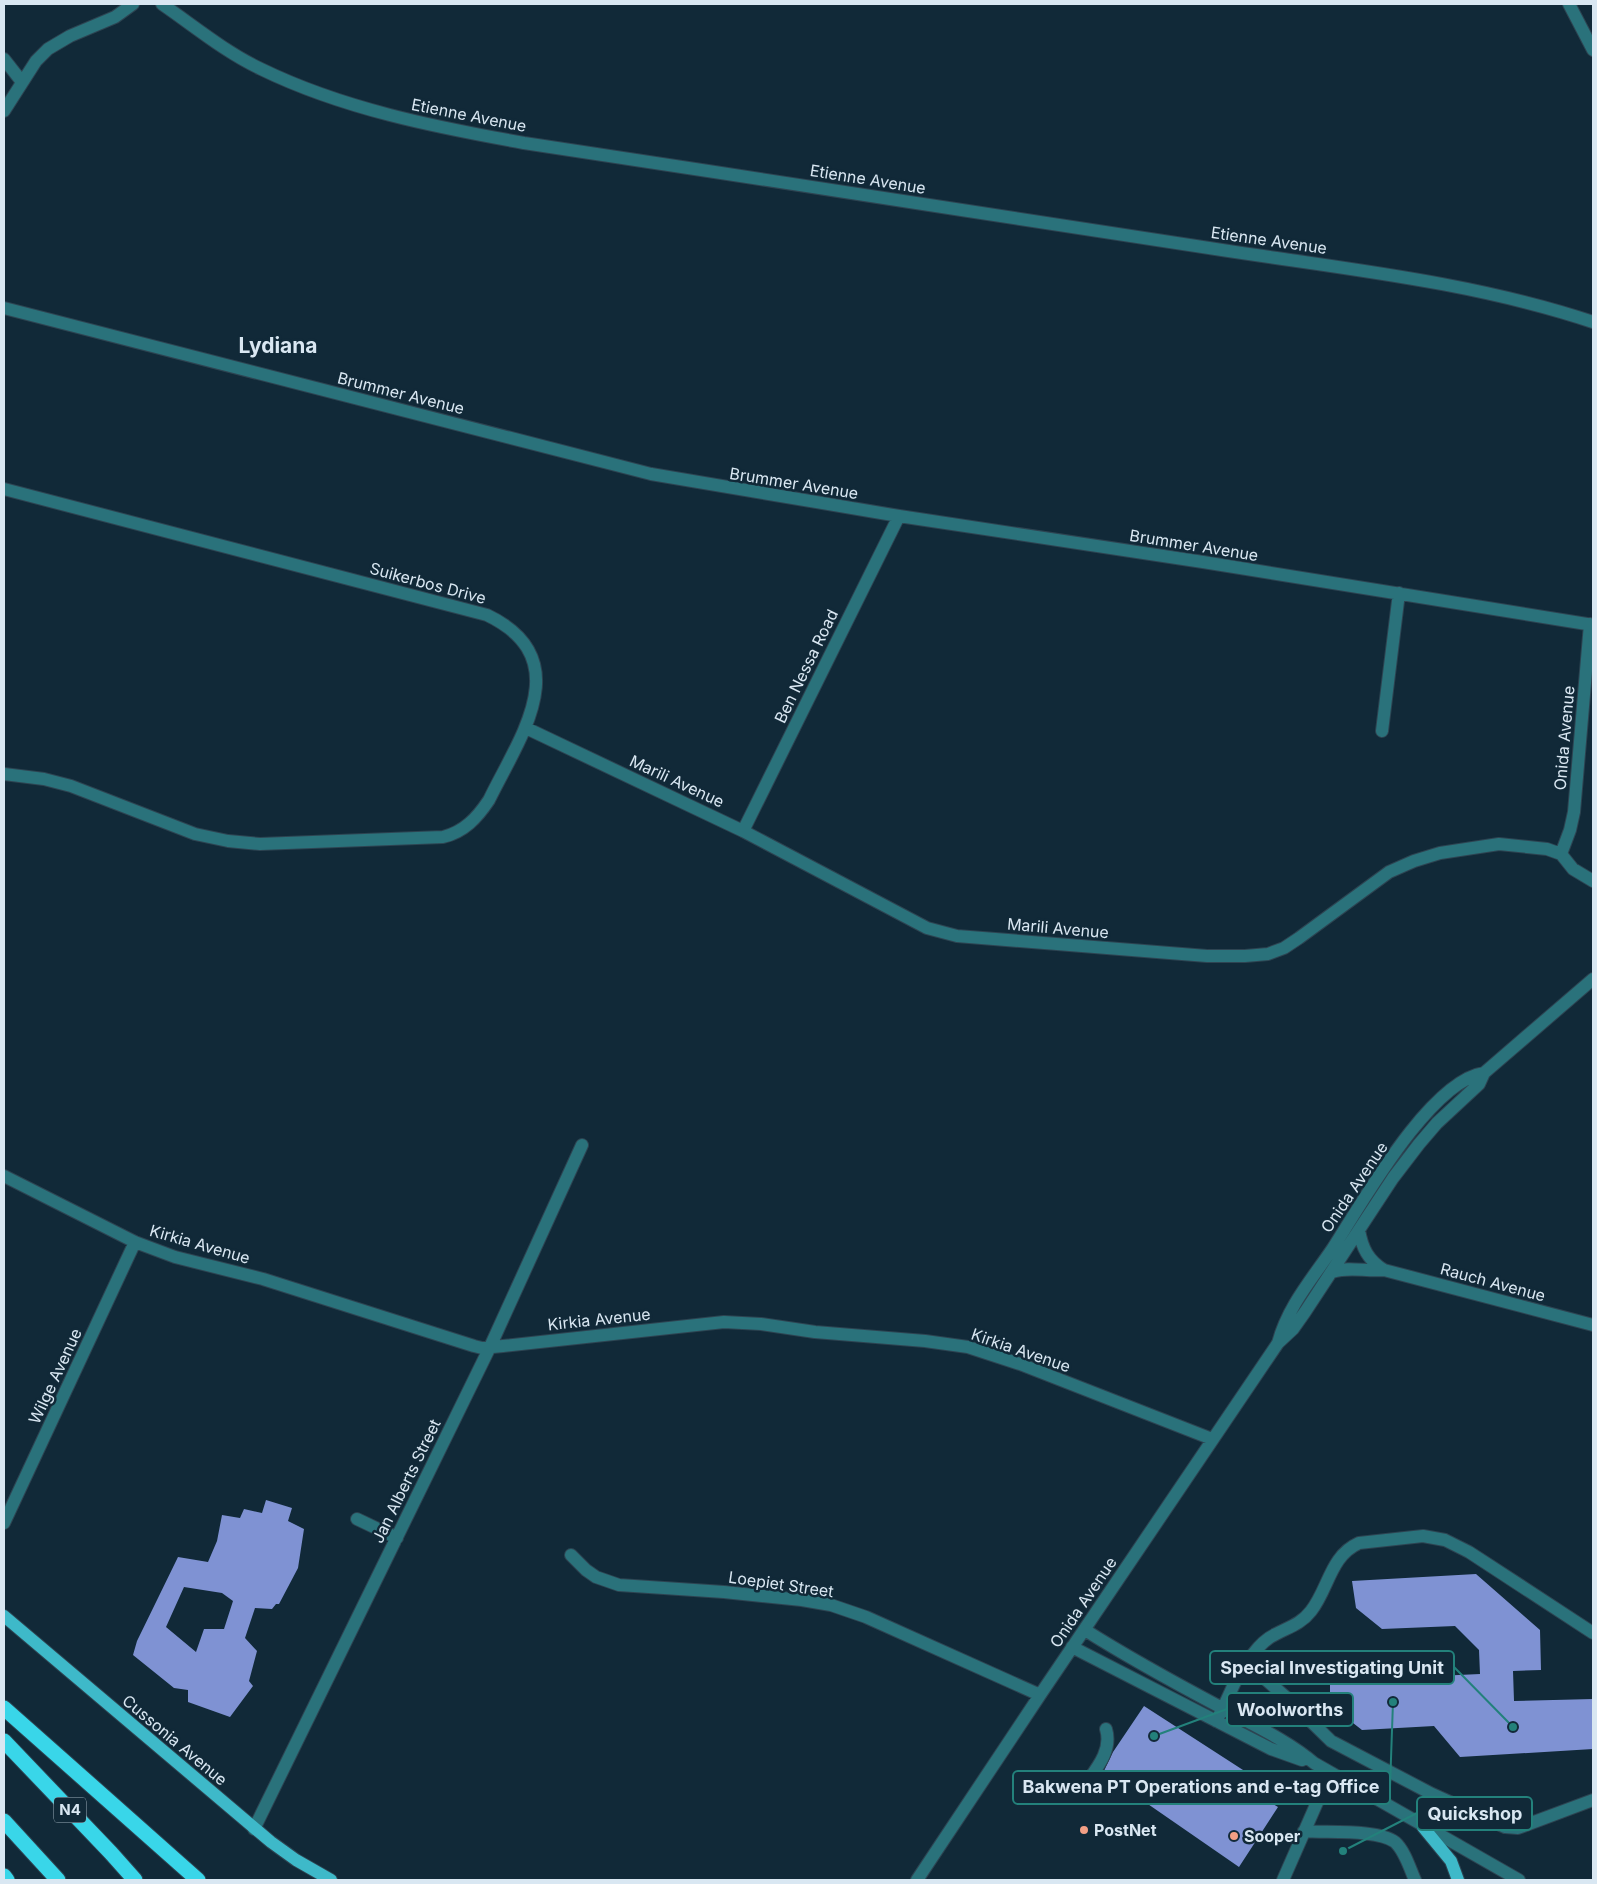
<svg xmlns="http://www.w3.org/2000/svg" width="1597" height="1884" font-family="Inter,sans-serif">
<style>
.building{fill:#7f92d3;fill-rule:evenodd}
.lines{fill:none;stroke-linecap:round;stroke-linejoin:round}
.minor-casing{stroke:#2d4452;stroke-width:14}
.major-casing{stroke:#2d4452;stroke-width:14}
.highway-casing{stroke:#2d4452;stroke-width:17}
.minor{stroke:#2a727b;stroke-width:12}
.major{stroke:#3eb9c9;stroke-width:12}
.highway{stroke:#39d6e9;stroke-width:15}
.poi-dot{fill:#f39f85;stroke:#112938;stroke-width:2}
.labels{text-anchor:middle;stroke-width:5;stroke-linejoin:round;paint-order:stroke}
.shield{fill:#112938;stroke:#9daeba;stroke-width:1}
.shield-label{font-size:15px;font-weight:bold;fill:#d9e7f2}
.street-label{font-size:16px;fill:#d9e7f2;stroke:#112938}
.poi-label{font-size:16px;font-weight:bold;fill:#d9e7f2;stroke:#112938;text-anchor:start}
.district-label{font-size:21px;font-weight:bold;fill:#d9e7f2;stroke:#112938}
.leader{fill:none;stroke:#23817b;stroke-width:2}
.callout-dot{fill:#23817b;stroke:#112938;stroke-width:2}
.callout{fill:#112938;stroke:#23817b;stroke-width:2}
.callout-label{font-size:18px;text-anchor:middle;font-weight:bold;fill:#d9e7f2}
</style>
<rect width="100%" height="100%" fill="#112938"/>
<!-- building -->
<path class="building" d="M266 1500 292 1508 288 1521 304 1529 298 1568 279 1604H276L272 1609 255 1608 245 1638 257 1651 249 1681 253 1686 230 1717 188 1702V1690L174 1688 133 1655 137 1641 178 1557 208 1562 217 1541 222 1515 240 1518 244 1509 262 1513ZM184 1587 222 1593 233 1601 224 1629H204L196 1652 166 1627Z
M1476 1574 1540 1630 1541 1670 1513 1671 1514 1701 1593 1699V1749L1460 1757 1434 1726 1362 1730 1330 1705V1681L1480 1674 1479 1650 1455 1626 1382 1629 1356 1608 1352 1581Z
M1144 1706 1274 1790 1268 1801 1278 1807 1239 1867 1103 1773 1113 1752Z"/>
<g class="lines">
<defs>
<path id="minor" d="M162 4C194 26 225 52 261 69 343 109 435 127 524 143 586 153 647 162 708 171 879 197 1051 224 1222 250 1346 269 1473 282 1593 322
M1569 4 1593 50
M4 59 22 82
M4 111 36 61 48 49 70 36 115 17 133 4
M4 308 651 474 899 516 1203 562 1593 625
M4 489 487 615C579 659 519 738 489 800 477 818 464 832 443 837L260 844 228 841 195 834 71 786 44 779 4 774
M526 728 743 831 927 928 957 936 1207 956H1245L1268 954 1284 948 1299 938 1389 872 1414 861 1440 853 1499 844 1547 849 1561 854 1573 869 1593 881
M1382 731 1399 593
M743 831 899 516
M1561 854 1570 830 1574 812 1590 624
M4 1176 135 1242 175 1257 263 1279 474 1346 482 1348 503 1346 724 1322 761 1324 815 1332 925 1341 968 1347 1020 1364 1212 1439
M1359 1230C1362 1248 1368 1260 1384 1270L1593 1325
M1332 1272C1350 1266 1366 1272 1384 1270
M1278 1343 1293 1329 1305 1312 1393 1178 1419 1144 1437 1123 1479 1084 1484 1073 1593 979
M357 1519 397 1538
M4 1523 135 1242
M571 1555 586 1570 596 1577 619 1585 724 1592 802 1600 831 1605 866 1617 1040 1695
M1085 1630C1129 1658 1175 1683 1222 1708 1253 1725 1287 1740 1314 1763L1519 1880
M1072 1647 1271 1749 1302 1760
M1246 1662 1288 1699 1331 1741 1432 1794 1505 1827 1518 1828 1593 1800
M1216 1721C1229 1700 1236 1672 1253 1654 1259 1646 1267 1638 1276 1634 1289 1627 1301 1624 1311 1611 1329 1588 1330 1556 1359 1543L1423 1536 1445 1540 1469 1552 1593 1633
M1082 1789C1094 1771 1113 1752 1106 1729
M254 1829 490 1347 582 1145
M1304 1831C1326 1833 1378 1829 1395 1842 1405 1851 1410 1869 1415 1880
M917 1880 1040 1695 1278 1343C1288 1306 1312 1279 1333 1248 1362 1203 1430 1081 1484 1073
M1283 1880 1330 1773"/>
<path id="major" d="M4 1616 271 1842 296 1860 331 1880
M1423 1827 1451 1861 1458 1880"/>
<path id="highway" d="M4 1708 198 1880
M4 1741 111 1853 135 1880
M4 1821 58 1880
M4 1876 7 1880"/>
</defs>
<!-- minor casing -->
<use href="#minor" class="minor-casing"/>
<!-- major casing -->
<use href="#major" class="major-casing"/>
<!-- highway casing -->
<use href="#highway" class="highway-casing"/>
<!-- minor -->
<use href="#minor" class="minor"/>
<!-- major -->
<use href="#major" class="major"/>
<!-- highway -->
<use href="#highway" class="highway"/>
</g>
<!-- markers -->
<g class="poi-dot">
<circle cx="1084" cy="1830" r="5"/>
<circle cx="1234" cy="1836" r="5"/>
</g>
<g class="labels">
<!-- shield labels -->
<rect class="shield" x="54" y="1797.5" width="32" height="25" rx="4"/>
<g class="shield-label">
<text x="70" y="1815">N4</text>
</g>
<!-- street labels -->
<g class="street-label">
<text transform="translate(469 115) rotate(11)" y="6">Etienne Avenue</text>
<text transform="translate(868 179) rotate(9)" y="6">Etienne Avenue</text>
<text transform="translate(1269 240) rotate(8)" y="6">Etienne Avenue</text>
<text transform="translate(401 393) rotate(14)" y="6">Brummer Avenue</text>
<text transform="translate(794 483) rotate(9)" y="6">Brummer Avenue</text>
<text transform="translate(1194 545) rotate(9)" y="6">Brummer Avenue</text>
<text transform="translate(428 583) rotate(15)" y="6">Suikerbos Drive</text>
<text transform="translate(806 666) rotate(-64)" y="6">Ben Nessa Road</text>
<text transform="translate(1564 738) rotate(-85)" y="6">Onida Avenue</text>
<text transform="translate(677 781) rotate(25)" y="6">Marili Avenue</text>
<text transform="translate(1058 928) rotate(5)" y="6">Marili Avenue</text>
<text transform="translate(1354 1187) rotate(-56)" y="6">Onida Avenue</text>
<text transform="translate(200 1244) rotate(16)" y="6">Kirkia Avenue</text>
<text transform="translate(1493 1282) rotate(15)" y="6">Rauch Avenue</text>
<text transform="translate(599 1319) rotate(-6)" y="6">Kirkia Avenue</text>
<text transform="translate(1021 1350) rotate(19)" y="6">Kirkia Avenue</text>
<text transform="translate(55 1376) rotate(-65)" y="6">Wilge Avenue</text>
<text transform="translate(406 1481) rotate(-64)" y="6">Jan Alberts Street</text>
<text transform="translate(781 1584) rotate(8)" y="6">Loepiet Street</text>
<text transform="translate(1083 1602) rotate(-56)" y="6">Onida Avenue</text>
<text transform="translate(175 1740) rotate(40)" y="6">Cussonia Avenue</text>
</g>
<!-- poi labels -->
<g class="poi-label">
<text x="1094" y="1836">PostNet</text>
<text x="1244" y="1842">Sooper</text>
</g>
<!-- district labels -->
<g class="district-label">
<text x="278" y="353">Lydiana</text>
</g>
</g>
<!-- callouts -->
<path class="leader" d="M1513 1727L1454 1667M1154 1736L1227 1709M1393 1702L1390 1787M1343 1851L1417 1813"/>
<g class="callout-dot">
<circle cx="1513" cy="1727" r="5"/>
<circle cx="1154" cy="1736" r="5"/>
<circle cx="1393" cy="1702" r="5"/>
<circle cx="1343" cy="1851" r="5"/>
</g>
<g class="callout">
<rect x="1210" y="1651" width="244" height="33" rx="5"/>
<rect x="1227" y="1693" width="126" height="33" rx="5"/>
<rect x="1013" y="1771" width="377" height="33" rx="5"/>
<rect x="1417" y="1797" width="115" height="33" rx="5"/>
</g>
<g class="callout-label">
<text x="1332" y="1674">Special Investigating Unit</text>
<text x="1290" y="1716">Woolworths</text>
<text x="1201" y="1793">Bakwena PT Operations and e-tag Office</text>
<text x="1475" y="1820">Quickshop</text>
</g>
<!-- border -->
<rect width="1597" height="1884" fill="none" stroke="#d9e7f2" stroke-width="10"/>
</svg>
